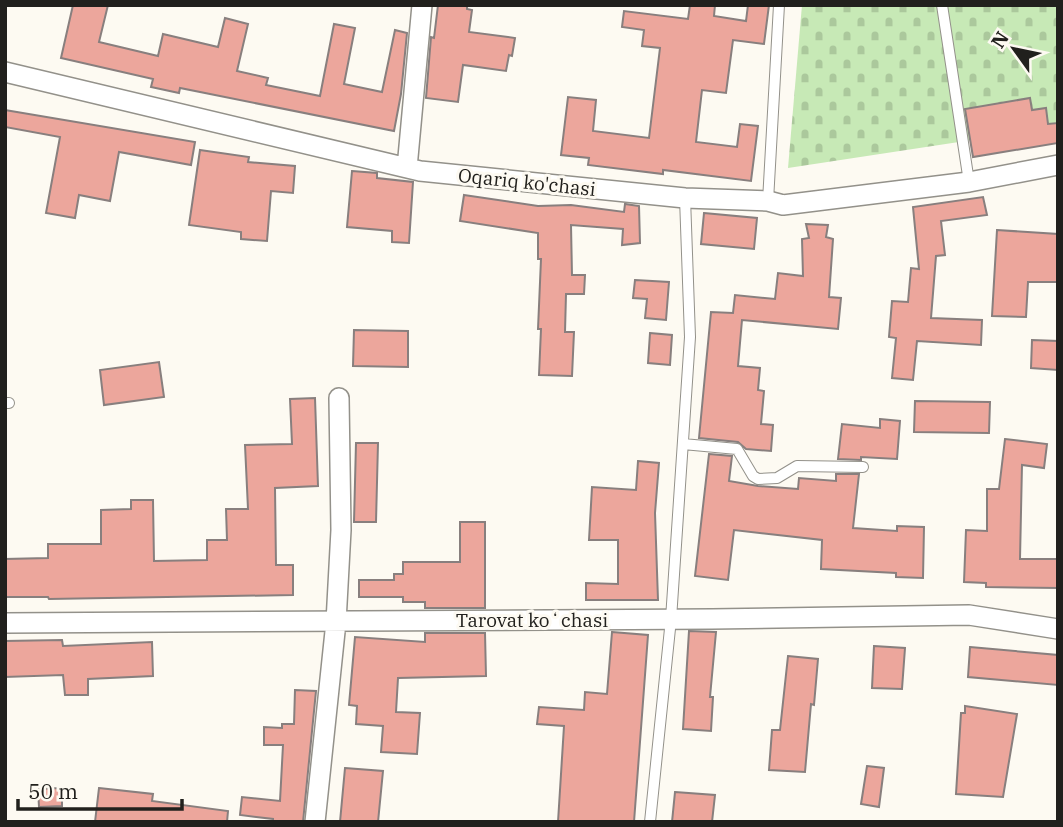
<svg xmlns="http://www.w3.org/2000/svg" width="1063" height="827" font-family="'IBM Plex Serif',serif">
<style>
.cemetery{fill:url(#cemetery-stones)}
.building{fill:#eca69c;stroke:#887f7e;stroke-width:2}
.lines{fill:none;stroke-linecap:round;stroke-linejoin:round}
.service-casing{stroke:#93918a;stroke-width:12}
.minor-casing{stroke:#93918a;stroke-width:22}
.service{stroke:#fff;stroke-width:10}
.minor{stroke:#fff;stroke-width:19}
.labels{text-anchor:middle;stroke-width:6;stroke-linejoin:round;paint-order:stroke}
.street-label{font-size:19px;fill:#21201d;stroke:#fdfaf2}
</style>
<defs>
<pattern id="cemetery-stones" width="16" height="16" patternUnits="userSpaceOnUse" patternTransform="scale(1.75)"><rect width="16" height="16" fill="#c7e9b6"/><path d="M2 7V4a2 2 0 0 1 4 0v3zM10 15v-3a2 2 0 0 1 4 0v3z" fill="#abc89c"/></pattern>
</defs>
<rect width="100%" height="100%" fill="#fdfaf2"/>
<!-- cemetery -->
<path class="cemetery" d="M802 5H1058V127L788 168Z"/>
<!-- building -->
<path class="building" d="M73 5H108L99 42 158 56 163 34 218 47 225 18 248 24 237 71 268 78 266 85 320 96 334 24 355 28 344 84 382 92 395 30 407 33 401 94 394 131 180 88 179 93 151 87 153 79 61 58Z
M438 5H467V9L472 10 469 32 515 38 512 56 509 55 506 71 463 65 458 102 426 98 431 37 434 38Z
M690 5H715L714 16 746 21 748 5H769L764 44 733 40 726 93 702 90 696 142 737 147 740 124 758 126 751 181 663 170V174L588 165 589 158 561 155 568 97 596 100 593 131 649 138 660 48 642 46 644 30 622 27 624 11 688 19Z
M1030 98 1032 110 1046 108 1048 124 1058 123V143L973 157 965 109Z
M5 110 195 142 191 165 119 152 110 201 79 195 75 218 46 213 60 137 5 127Z
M200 150 249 157 248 162 295 166 293 193 271 191 267 241 241 239V232L189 225Z
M352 171 377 173V178L413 182 409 243 392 242V231L347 227Z
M464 195 538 206 571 205 624 212 625 204 639 206 640 243 622 245 623 229 571 225 572 275H585L584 294H566L565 332H574L572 376 539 375 541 329H538L541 259H538V233L460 221Z
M983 197 987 215 941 221 945 255 936 256 931 318 982 320 981 345 917 341 913 380 892 378 896 338 889 337 892 301 908 302 911 268 919 269 913 207Z
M704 213 757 218 754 249 701 244Z
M806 224 828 225 826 237 833 239 829 297 841 298 838 329 742 320 738 366 760 368 758 390 764 391 761 424 773 425 771 451 746 449 738 442 699 438 711 312 733 313 735 295 775 299 778 273 803 276 802 239 809 238Z
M997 230 1058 234V282H1028L1026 317 992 316Z
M635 280 669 282 666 320 645 318 647 299 633 298Z
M354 330 408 331V367L353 366Z
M650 333 672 335 670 365 648 363Z
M1032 340 1058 341V370L1031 368Z
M159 362 164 397 104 405 100 370Z
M315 398 318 486 275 488 276 565H293V595L49 599 48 597H5V559L48 558V544H101V510L131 509V500H153L154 561 207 560V540H227L226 509H248L245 445 292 444 290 399Z
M915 401 990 402 989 433 914 432Z
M880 419 900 421 897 459 861 457V460L838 459 842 424 880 428Z
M1005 439 1047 444 1044 468 1022 465 1020 559H1058V588L986 587V583L964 582 966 530 987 531V489H999Z
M356 443H378L376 522H354Z
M709 454 732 456 729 481 758 486 798 489 799 478 836 481V474H859L853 528 897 531V526L924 527 923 578 896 577V573L821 569 822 540 734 530 728 580 695 576Z
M638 461 659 463 655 513 658 600H586V583L618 584V540H589L592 487 636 490Z
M460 522H485V608H425V602H403V597H359V580H394V574H403V562H460Z
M689 631 716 632 710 697H713L711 731 683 729Z
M612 632 648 635 634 822H558L564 726 537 724 539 707 584 710 585 692 607 694Z
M425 633H485L486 676 398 678 396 712 420 713 417 754 381 752 383 726 356 724 357 706 349 705 355 637 425 642Z
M62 640 63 646 152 642 153 676 88 679V695H65L63 675 5 677V641Z
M874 646 905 648 902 689 872 688Z
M970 647 1058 655V685L968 677Z
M788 656 818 659 814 705 811 704 805 772 769 770 772 730H780Z
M295 690 316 691 303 822H273V819L240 815 242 797 280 801 283 745H264V727L282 728V724H294Z
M965 706 1017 714 1003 797 956 794 961 713H965Z
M867 766 884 768 879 807 861 804Z
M345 768 383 771 378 822H340Z
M62 788V806L39 807 38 789Z
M99 788 153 794 152 801 228 811 227 822H95Z
M675 792 715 795 712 822H672Z"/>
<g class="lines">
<defs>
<path id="service" d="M942 5 969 182
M768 201 779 5
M5 403H9
M683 444 737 449 753 476 758 479 777 478 797 466 863 467
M650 822 671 619 690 337 685 198"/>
<path id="minor" d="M5 72 420 171 685 198 768 201 783 205 969 182 1058 165
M407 168 422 5
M5 623 712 619 969 615 1058 629
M315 822 336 622 341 530 339 398"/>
</defs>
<!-- service casing -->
<use href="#service" class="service-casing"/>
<!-- minor casing -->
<use href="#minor" class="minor-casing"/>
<!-- service -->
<use href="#service" class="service"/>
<!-- minor -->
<use href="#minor" class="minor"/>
</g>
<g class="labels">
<!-- street labels -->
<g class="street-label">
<text transform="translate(527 182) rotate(6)" y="7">Oqariq ko'chasi</text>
<text x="532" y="627">Tarovat koʻchasi</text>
</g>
</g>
<!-- border -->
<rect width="1063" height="827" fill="none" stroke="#21201d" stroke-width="14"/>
<!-- north arrow -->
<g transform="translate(1014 49) rotate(303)" stroke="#fdfaf2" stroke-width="5" paint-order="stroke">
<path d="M0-5L12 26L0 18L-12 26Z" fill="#21201d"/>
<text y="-10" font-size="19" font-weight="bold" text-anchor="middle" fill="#21201d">N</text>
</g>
<!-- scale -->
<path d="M18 799v10h164v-10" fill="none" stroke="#21201d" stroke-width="3.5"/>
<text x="28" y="799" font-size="21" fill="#21201d" stroke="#fdfaf2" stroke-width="5" paint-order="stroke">50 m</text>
</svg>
